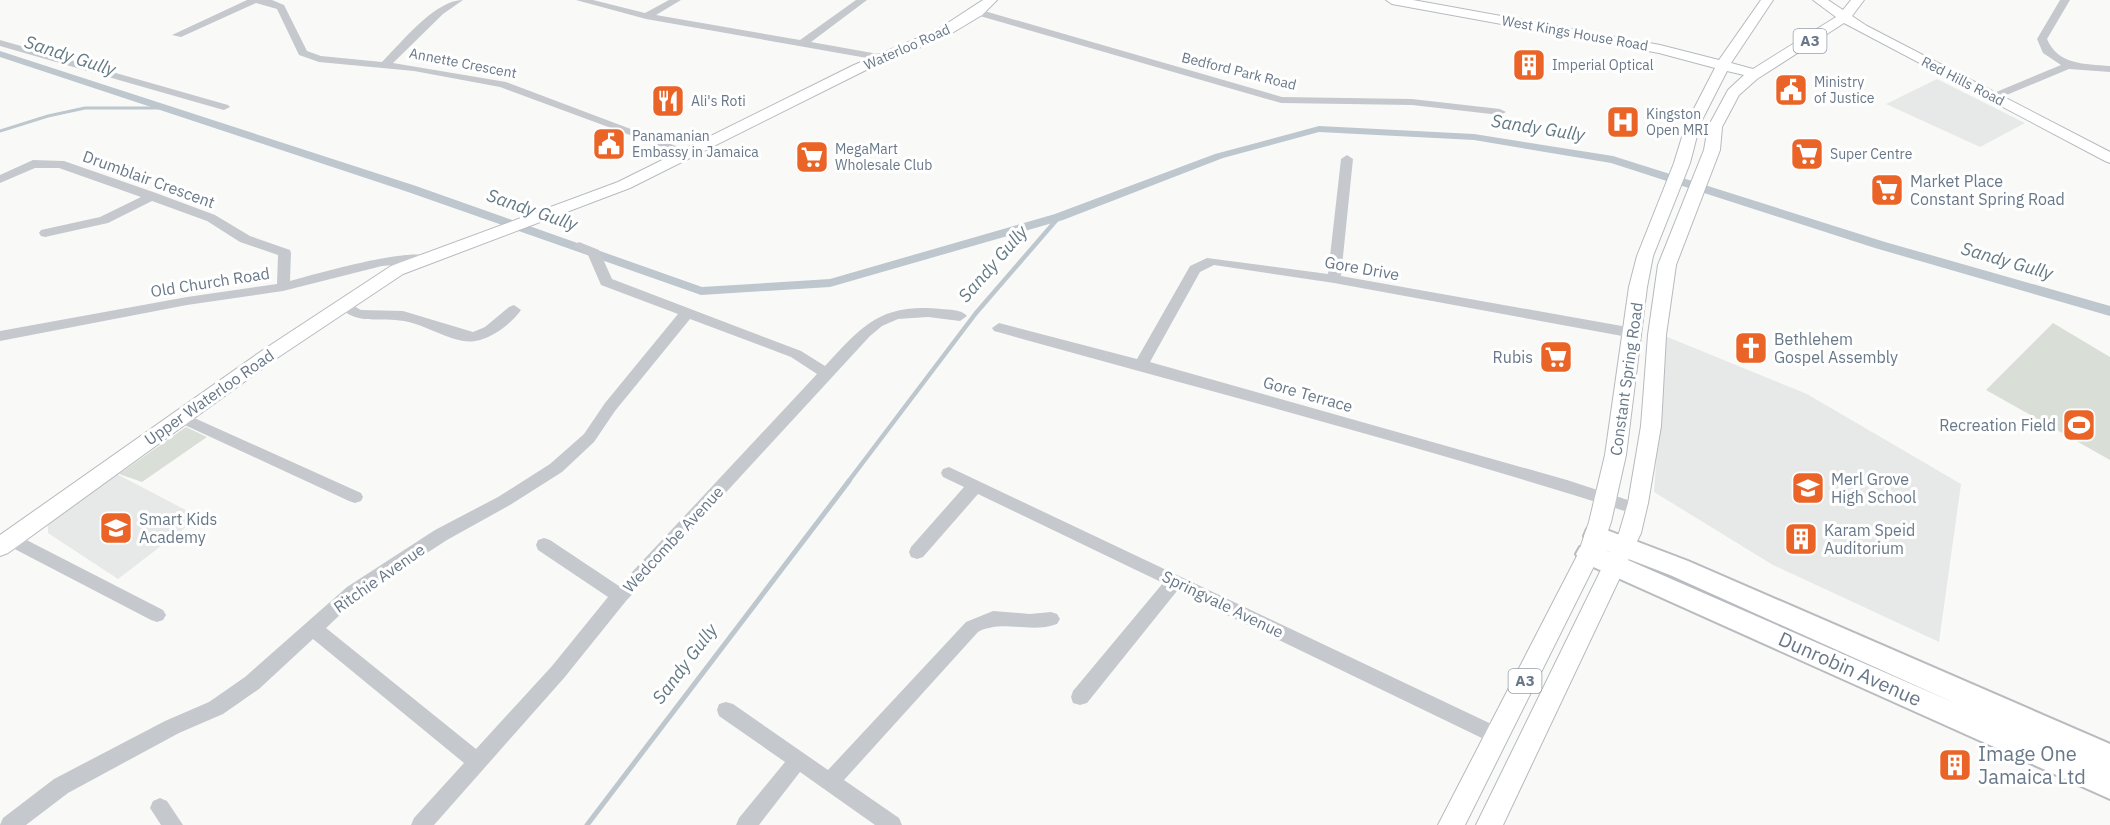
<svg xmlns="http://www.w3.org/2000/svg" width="2110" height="825" font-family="'IBM Plex Sans',sans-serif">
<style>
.built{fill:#e7e9e8}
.green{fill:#d9dfd6}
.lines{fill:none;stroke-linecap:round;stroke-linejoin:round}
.stream-far2{stroke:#bdc7cd;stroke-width:3}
.stream-far1{stroke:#bdc7cd;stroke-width:4.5}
.stream{stroke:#bdc7cd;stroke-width:5}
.canal{fill:#bdc7cd;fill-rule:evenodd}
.major-casing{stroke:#b6babf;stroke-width:2}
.highway-casing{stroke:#b8bbbf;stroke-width:4}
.minor{fill:#c5c9cd;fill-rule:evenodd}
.major{fill:#fff;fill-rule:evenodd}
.highway{fill:#fff;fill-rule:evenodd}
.labels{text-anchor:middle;stroke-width:6;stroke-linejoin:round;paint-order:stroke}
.far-street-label{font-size:14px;fill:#687889;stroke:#fff}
.far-poi-label{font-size:14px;fill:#687889;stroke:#fff;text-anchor:start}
.shield{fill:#fff;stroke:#95a0ac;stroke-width:1.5}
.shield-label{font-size:15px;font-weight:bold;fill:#687889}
.street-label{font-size:16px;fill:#687889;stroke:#fff}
.poi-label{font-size:16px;fill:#687889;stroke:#fff;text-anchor:start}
.water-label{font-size:18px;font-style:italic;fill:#637984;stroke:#fff}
.near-street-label{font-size:20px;fill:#687889;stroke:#fff}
.near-poi-label{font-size:20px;fill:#687889;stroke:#fff;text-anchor:start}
</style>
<rect width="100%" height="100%" fill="#f9faf7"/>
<!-- built -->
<path class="built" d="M1937 79 2025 123 1980 147 1886 104Z
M1665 336 1807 394 1961 484 1939 642 1773 565 1654 492Z
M113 472 199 517 118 579 48 533V523Z"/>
<!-- green -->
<path class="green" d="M2053 323 2110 357V460L1986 390Z
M186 427 207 437 142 482 119 474Z"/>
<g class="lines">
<!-- stream-far2 -->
<path class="stream-far2" d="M0 131 48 116 85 108H169"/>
<!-- stream-far1 -->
<path class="stream-far1" d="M848 482 976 313 1059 217"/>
<!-- stream -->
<path class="stream" d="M587 825 849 481"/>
<!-- canal -->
<path class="canal" d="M0 51 416 186 702 287 830 279 1055 214 1215 154 1319 126 1474 134 1613 156 1885 242 2110 306V316L1875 248 1611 163 1474 140 1319 132 1223 158 1063 220 830 287 701 295 408 192 0 57Z"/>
<defs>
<path id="major" d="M983 0H997L982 15 947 36 864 71 630 188 403 274 277 358 8 553 0 556V535L263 350 391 266 618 182 854 65 937 30Z
M1386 0H1413L1660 45 1719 60 1761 0H1773L1731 63 1753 69 1836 17 1813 0H1828L1843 10 1851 0H1864L1852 16 1867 26 2110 152V163L2105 161 1844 23 1757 79 1739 95 1722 127 1720 150 1676 265 1666 335 1661 426 1648 503 1641 533 1503 825H1476L1619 533 1628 503 1641 426 1648 335 1658 265 1704 150 1708 127 1728 90 1744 75 1727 71 1700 124 1690 163 1653 256 1647 287 1626 455 1611 522 1600 554 1465 825H1438L1578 554 1589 522 1605 455 1629 287 1637 256 1674 163 1686 124 1715 68 1659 53 1392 4Z"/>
<path id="highway" d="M1596 526 1688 561 2110 744V799L1580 561 1576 554 1580 547 1592 545 1587 543 1584 536 1587 529ZM1605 550 1670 575 1957 704Z"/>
</defs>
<!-- major casing -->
<use href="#major" class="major-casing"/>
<!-- highway casing -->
<use href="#highway" class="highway-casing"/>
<!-- minor -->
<path class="minor" d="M247 0H272L284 5 307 51 321 56 382 62C402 42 435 0 463 0L443 14 393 63 506 82 697 154 691 158 687 156 500 87 414 71 319 62 299 55 277 9 256 3 181 37 172 35Z
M576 0H593L645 13 669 0H681L656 15 800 40 856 0H867L811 42 884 55 889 58 884 61 646 19Z
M2060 0H2070L2047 39C2058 65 2085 64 2110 66V72L2069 69 1997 99H1989V95L2061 65 2043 53 2037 39Z
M973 10H981L1282 97 1412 99 1500 109 1506 112 1500 115 1412 105 1281 103 973 14Z
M0 40 228 105 230 107 224 110 220 109 0 46Z
M1347 155 1353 159 1341 276 1633 328 1640 333 1633 338 1334 283 1214 265 1200 272 1150 362 1567 480 1643 505 1645 509 1643 513 1637 515C1425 447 1209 391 994 331L992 328 999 323 1137 359 1190 266 1207 258 1328 274 1341 159Z
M33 160 64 161 156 193 215 215 250 236 290 250 291 253 290 281C312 275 418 244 432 258L425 262 382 266 283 291 187 305 0 341V331L187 297 277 284 278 255 240 242 207 221 152 201 108 223 45 237 41 236 39 233 41 230 100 217 141 197 59 168H35L0 183V175Z
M579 242 599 250 612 279 801 351 825 366C863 325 881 303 941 309 949 310 961 309 967 316L960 321 928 317 898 319 882 326 870 336 626 601 564 678 434 825H411L414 818 464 763 313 639 259 689 223 714 179 733 68 793 26 825H0L3 818 54 779 165 721 209 702 245 677 347 587 435 530 498 497 550 464 584 434 605 403 678 314 601 285 588 255 573 246ZM690 319 791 357 817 374 619 586 550 540 544 538 538 540 536 545 538 550 608 597 552 666 476 749 326 628 359 597 447 540 510 505 562 472 594 442 615 411Z
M345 301 361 310 403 311 473 332 485 327 509 307 514 305 521 310C512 323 491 339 475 341 455 345 425 324 404 321 381 317 354 326 338 305Z
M181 412 361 493 363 497 361 501 355 503 349 501 176 421 173 417 176 413Z
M949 467 1504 730 1507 736 1504 742 1497 745 1490 742 1177 591 1087 703 1080 705 1073 703 1071 697 1073 691 1163 583 978 494 923 557 917 559 911 557 909 552 911 547 964 487 943 477 941 473 943 469Z
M11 532 163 610 166 615 163 620 157 622 151 620 5 544 3 539 5 534Z
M993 611 1030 614 1051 612 1057 614 1060 619 1057 624C1031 634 1003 619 978 632L844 780 899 818 902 825H875L800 772 759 825H736L739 818 785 762 719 716 717 710 719 704 726 702 733 704 828 770 966 622Z
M160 798 167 801 183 825H161L150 808 153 801Z"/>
<!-- major -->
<use href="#major" class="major"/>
<!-- highway -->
<use href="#highway" class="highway"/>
</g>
<!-- icons -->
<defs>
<symbol id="building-square" viewBox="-11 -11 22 22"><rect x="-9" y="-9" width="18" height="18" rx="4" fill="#ea6427" stroke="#fff"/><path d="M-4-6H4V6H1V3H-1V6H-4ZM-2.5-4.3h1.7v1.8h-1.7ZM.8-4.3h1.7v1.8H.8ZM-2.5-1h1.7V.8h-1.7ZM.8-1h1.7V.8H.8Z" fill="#fff"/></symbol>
<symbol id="civic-square" viewBox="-11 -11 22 22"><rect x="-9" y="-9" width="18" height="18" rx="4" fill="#ea6427" stroke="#fff"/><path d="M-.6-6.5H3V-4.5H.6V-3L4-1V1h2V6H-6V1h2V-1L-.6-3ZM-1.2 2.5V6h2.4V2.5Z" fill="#fff"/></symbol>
<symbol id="restaurant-square" viewBox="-11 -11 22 22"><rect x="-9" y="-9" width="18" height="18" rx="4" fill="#ea6427" stroke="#fff"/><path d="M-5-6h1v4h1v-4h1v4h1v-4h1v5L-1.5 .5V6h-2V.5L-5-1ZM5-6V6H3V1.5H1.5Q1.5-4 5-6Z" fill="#fff"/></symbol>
<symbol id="hospital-square" viewBox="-11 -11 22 22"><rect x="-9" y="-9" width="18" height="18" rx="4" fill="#ea6427" stroke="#fff"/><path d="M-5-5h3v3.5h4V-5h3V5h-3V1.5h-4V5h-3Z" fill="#fff"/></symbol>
<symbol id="supermarket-square" viewBox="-11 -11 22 22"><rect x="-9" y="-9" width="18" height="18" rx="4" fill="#ea6427" stroke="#fff"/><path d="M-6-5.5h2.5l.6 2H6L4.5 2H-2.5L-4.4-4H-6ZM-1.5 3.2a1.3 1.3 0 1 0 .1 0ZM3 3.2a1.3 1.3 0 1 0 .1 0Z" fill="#fff"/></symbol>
<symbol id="church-square" viewBox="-11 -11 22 22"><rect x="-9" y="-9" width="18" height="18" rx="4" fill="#ea6427" stroke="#fff"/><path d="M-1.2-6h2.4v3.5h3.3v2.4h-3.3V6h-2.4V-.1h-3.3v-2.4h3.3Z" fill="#fff"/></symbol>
<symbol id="stadium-square" viewBox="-11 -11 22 22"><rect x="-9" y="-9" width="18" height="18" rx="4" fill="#ea6427" stroke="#fff"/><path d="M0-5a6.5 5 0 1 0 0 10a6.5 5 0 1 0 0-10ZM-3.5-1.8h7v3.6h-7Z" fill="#fff"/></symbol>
<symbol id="school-square" viewBox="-11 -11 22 22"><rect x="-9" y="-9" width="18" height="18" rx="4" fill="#ea6427" stroke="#fff"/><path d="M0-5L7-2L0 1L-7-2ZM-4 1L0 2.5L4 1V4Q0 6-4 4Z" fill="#fff"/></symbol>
</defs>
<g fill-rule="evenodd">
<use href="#building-square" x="1510" y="46" width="38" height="38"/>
<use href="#civic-square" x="1772" y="71" width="38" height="38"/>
<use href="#restaurant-square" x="649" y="82" width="38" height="38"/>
<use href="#hospital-square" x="1604" y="103" width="38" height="38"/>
<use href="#civic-square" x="590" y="125" width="38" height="38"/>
<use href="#supermarket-square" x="1788" y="135" width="38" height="38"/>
<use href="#supermarket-square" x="793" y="138" width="38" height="38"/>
<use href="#supermarket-square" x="1868" y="171" width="38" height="38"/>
<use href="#church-square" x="1732" y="329" width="38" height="38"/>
<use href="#supermarket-square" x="1537" y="338" width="38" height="38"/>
<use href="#stadium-square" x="2060" y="406" width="38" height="38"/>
<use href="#school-square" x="1789" y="469" width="38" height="38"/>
<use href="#school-square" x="97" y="509" width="38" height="38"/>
<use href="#building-square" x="1782" y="520" width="38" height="38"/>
<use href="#building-square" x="1936" y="746" width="38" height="38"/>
</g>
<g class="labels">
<!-- far-street labels -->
<g class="far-street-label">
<text transform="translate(1575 33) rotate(10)" y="5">West Kings House Road</text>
<text transform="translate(907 47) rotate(-24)" y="5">Waterloo Road</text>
<text transform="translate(463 63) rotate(11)" y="5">Annette Crescent</text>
<text transform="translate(1239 71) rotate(14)" y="5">Bedford Park Road</text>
<text transform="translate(1963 81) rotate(27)" y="5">Red Hills Road</text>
</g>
<!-- far-poi labels -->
<g class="far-poi-label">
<text x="1552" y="70">Imperial Optical</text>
<text x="1814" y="87">Ministry<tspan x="1814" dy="16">of Justice</tspan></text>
<text x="691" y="106">Ali's Roti</text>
<text x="1646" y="119">Kingston<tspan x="1646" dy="16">Open MRI</tspan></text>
<text x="632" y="141">Panamanian<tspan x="632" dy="16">Embassy in Jamaica</tspan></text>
<text x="835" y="154">MegaMart<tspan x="835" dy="16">Wholesale Club</tspan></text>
<text x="1830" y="159">Super Centre</text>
</g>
<!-- shield labels -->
<g class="shield">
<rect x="1793.5" y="29" width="33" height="24" rx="4.5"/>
<rect x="1508.5" y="669" width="33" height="24" rx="4.5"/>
</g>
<g class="shield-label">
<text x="1810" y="46">A3</text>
<text x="1525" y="686">A3</text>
</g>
<!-- street labels -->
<g class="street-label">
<text transform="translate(149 179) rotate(20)" y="6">Drumblair Crescent</text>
<text transform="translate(1362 268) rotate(10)" y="6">Gore Drive</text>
<text transform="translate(210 282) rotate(-9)" y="6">Old Church Road</text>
<text transform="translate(1626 379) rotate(-82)" y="6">Constant Spring Road</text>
<text transform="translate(1308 394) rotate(16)" y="6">Gore Terrace</text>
<text transform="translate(209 397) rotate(-35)" y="6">Upper Waterloo Road</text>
<text transform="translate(673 539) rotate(-47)" y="6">Wedcombe Avenue</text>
<text transform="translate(379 578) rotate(-35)" y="6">Ritchie Avenue</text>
<text transform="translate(1223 604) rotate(26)" y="6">Springvale Avenue</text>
</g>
<!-- poi labels -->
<g class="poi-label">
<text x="1910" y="187">Market Place<tspan x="1910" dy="18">Constant Spring Road</tspan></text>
<text x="1774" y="345">Bethlehem<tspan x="1774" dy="18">Gospel Assembly</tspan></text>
<text x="1533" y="363" text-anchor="end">Rubis</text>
<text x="2056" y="431" text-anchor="end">Recreation Field</text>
<text x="1831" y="485">Merl Grove<tspan x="1831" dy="18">High School</tspan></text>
<text x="139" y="525">Smart Kids<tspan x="139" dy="18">Academy</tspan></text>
<text x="1824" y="536">Karam Speid<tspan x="1824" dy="18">Auditorium</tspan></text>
</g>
<!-- water labels -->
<g class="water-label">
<text transform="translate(70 56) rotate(18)" y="6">Sandy Gully</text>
<text transform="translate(1538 128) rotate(9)" y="6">Sandy Gully</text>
<text transform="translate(532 210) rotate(19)" y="6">Sandy Gully</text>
<text transform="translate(2007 261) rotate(16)" y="6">Sandy Gully</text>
<text transform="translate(993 264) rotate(-49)" y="6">Sandy Gully</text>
<text transform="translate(685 664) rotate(-53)" y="6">Sandy Gully</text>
</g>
<!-- near-street labels -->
<g class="near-street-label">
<text transform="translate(1850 669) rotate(24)" y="7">Dunrobin Avenue</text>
</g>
<!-- near-poi labels -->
<g class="near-poi-label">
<text x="1978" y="761">Image One<tspan x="1978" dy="23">Jamaica Ltd</tspan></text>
</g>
</g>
</svg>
